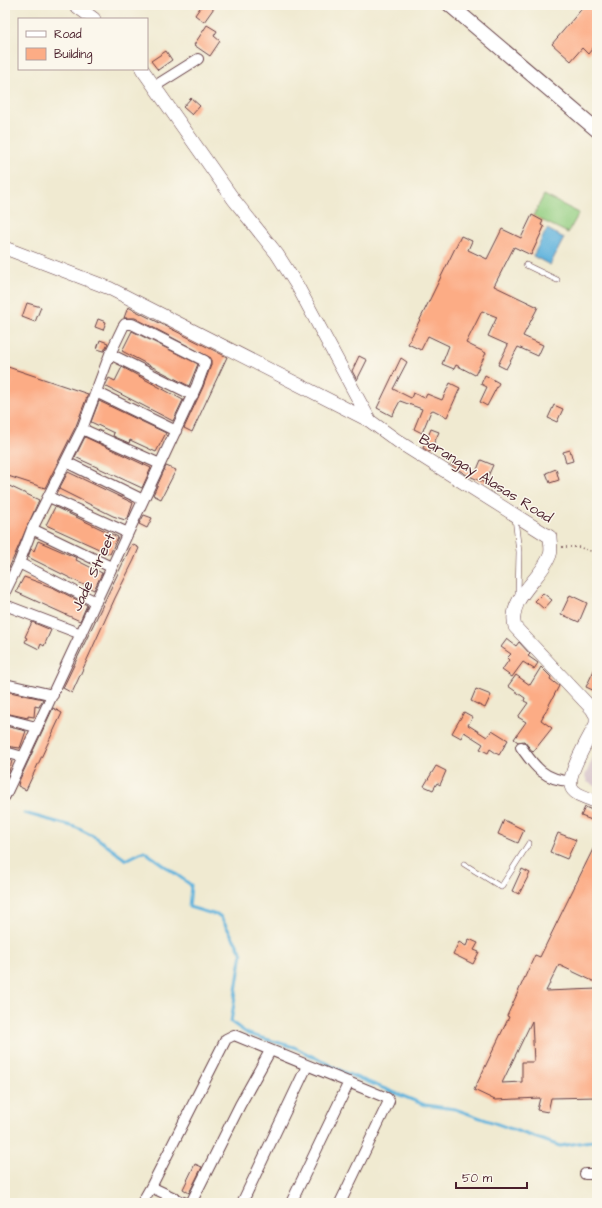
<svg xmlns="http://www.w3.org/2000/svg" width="602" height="1208" font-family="'Architects Daughter',sans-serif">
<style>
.industrial{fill:#d2bdc6}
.green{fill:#95cf83;stroke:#707757}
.water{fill:#62b4dd;stroke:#566a84}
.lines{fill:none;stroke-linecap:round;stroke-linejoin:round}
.stream{stroke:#62b4dd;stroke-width:3}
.building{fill:#fcac85;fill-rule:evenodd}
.service-casing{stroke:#633d44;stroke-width:6}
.minor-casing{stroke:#633d44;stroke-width:12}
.tertiary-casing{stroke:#633d44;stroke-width:14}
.secondary-casing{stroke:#633d44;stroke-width:16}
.path{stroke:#633d44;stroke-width:1.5;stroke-dasharray:1 3;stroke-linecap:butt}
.service{stroke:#fff;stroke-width:5}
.minor{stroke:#fff;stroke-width:10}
.tertiary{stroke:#fff;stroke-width:13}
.secondary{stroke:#fff;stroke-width:14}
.labels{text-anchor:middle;stroke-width:3;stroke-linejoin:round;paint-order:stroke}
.street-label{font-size:15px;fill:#4a1f2b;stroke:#fbf7ec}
</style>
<rect width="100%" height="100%" fill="#fbf7ec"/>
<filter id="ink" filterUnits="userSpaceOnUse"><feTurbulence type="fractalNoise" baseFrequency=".025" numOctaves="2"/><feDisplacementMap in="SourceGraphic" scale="8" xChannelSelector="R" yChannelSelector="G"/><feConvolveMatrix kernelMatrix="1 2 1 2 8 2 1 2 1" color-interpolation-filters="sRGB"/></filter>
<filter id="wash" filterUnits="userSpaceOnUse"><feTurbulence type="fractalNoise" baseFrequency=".012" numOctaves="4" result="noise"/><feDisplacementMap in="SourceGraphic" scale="16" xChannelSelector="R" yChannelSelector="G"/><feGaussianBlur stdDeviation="0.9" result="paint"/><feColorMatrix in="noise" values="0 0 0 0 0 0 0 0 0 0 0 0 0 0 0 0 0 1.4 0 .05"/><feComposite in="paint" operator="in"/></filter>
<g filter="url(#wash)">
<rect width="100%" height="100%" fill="#f0ead1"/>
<!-- industrial -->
<path class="industrial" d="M597 748V787L587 782 585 776Z"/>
<!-- green -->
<path class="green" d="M544 195 579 213 568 233 533 216Z"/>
<!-- water -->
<path class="water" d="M547 229 564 238 550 265 533 256Z"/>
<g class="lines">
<!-- stream -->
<path class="stream" d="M24 813 75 827 97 838 126 860 144 851 191 885 189 907 220 916 242 953 231 1022 248 1034 294 1047 348 1074 425 1105 455 1109 560 1146 597 1140"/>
</g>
<g id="blocks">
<!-- building -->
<path class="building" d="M202 5H216L204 22 195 15Z
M585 5H597V43L588 54 582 48 571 61 552 44Z
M207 25 217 31 214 36 220 41 210 56 194 45Z
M166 51 172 60 158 70 151 61Z
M191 98 200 106 192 115 183 107Z
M532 215 543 221 541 225 544 227 531 255 514 247 494 286 538 307 523 336 543 345 538 356 518 347 506 369 498 365 508 345 488 336 497 317 482 311 466 343 486 353 475 375 456 365 454 369 442 364 449 346 428 336 421 350 408 344 461 236 472 241 468 250 487 259 502 229 521 238Z
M27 303 41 307 35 322 22 317Z
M128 307 227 357 192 432 184 428 203 387 211 365V358L135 318H124Z
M98 319 106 322 103 330 95 327Z
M132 331 198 364 189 386 122 351Z
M100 340 108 343 104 351 97 349Z
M359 356 367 360 357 380 352 371Z
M401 358 407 362 393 389 411 398 413 393 425 398 427 394 442 400 450 383 460 388 447 417 433 410 431 411 422 433 414 429 422 409 400 401 392 416 377 408Z
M5 366 88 394 76 426 45 488 5 475Z
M122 367 183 400 173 421 105 386 109 378 115 381Z
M485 375 499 383 487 406 480 402 487 387 481 384Z
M99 401 166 433 156 452 130 440 129 443 113 436 114 433 91 422Z
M554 405 563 409 557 422 548 418Z
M431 429 439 432 430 452 423 448Z
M85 437 151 468 142 488 75 457Z
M570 450 573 461 566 463 563 452Z
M455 459 476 472 481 460 493 465 485 483 465 474 451 465Z
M166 466 176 470 161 499 153 495Z
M556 469 559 480 550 483 546 473Z
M68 472 133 503 128 518 125 520 113 516 59 489Z
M5 484 39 500 5 577Z
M55 507 118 537 110 554 46 525Z
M144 515 152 518 147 528 139 524Z
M38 541 77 558 76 560 102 573 94 590 28 557 31 549 34 551Z
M132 544 139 548 134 560 115 598 72 693 63 688Z
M24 577 54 588 87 605 80 621 16 592Z
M543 593 552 600 544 609 535 601Z
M570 595 587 603 579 622 561 614Z
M32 622 51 630 44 646 41 644 39 649 25 642 27 638 25 637Z
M507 639 516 646 519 642 530 654 528 656 538 663 534 669 523 662 512 677 502 670 509 660 507 658 511 654 501 647Z
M597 664V692L586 687Z
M541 667 551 677 550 679 559 686 541 720 552 728 533 752 524 741 518 742 514 739 526 722 518 717 528 703 524 701 525 698 508 686 516 675 530 685Z
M476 689 491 695 485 708 471 701Z
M5 691 43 699 39 707 35 706 34 717 28 716V718L5 713Z
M53 708 62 713 26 790 18 786 19 781Z
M464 712 473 717 468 725 487 737 492 730 508 740 499 755 490 749 488 753 480 749 483 744 464 732 461 738 452 733Z
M5 726 26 731 20 748 5 746Z
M5 759 12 761 8 775H5Z
M436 766 446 771 440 785 437 783 433 790 424 786Z
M585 807 597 812V822L581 816Z
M504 820 524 830 518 843 498 834Z
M558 833 576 840 567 859 550 852Z
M597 841V983L559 965 546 991 597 989V1097L551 1098 548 1112 537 1110 540 1098 495 1100 474 1090 509 1017 507 1016 535 955 540 957ZM532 1021 534 1062H522V1082L502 1083Z
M522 869 530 873 519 894 512 891Z
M469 939 478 943 474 950 479 952 473 964 453 954 459 942 466 946Z
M195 1164 202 1167 189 1193 183 1189Z"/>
</g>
</g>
<g filter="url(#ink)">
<use href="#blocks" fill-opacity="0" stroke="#633d44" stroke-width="1"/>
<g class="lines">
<defs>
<path id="service" d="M526 265 557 280
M515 518 519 552 518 595
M464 864 501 887 529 843"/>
<path id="minor" d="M155 86 198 59
M110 354 193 395
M96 392 176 431
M82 429 160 464
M66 462 143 500
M49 497 128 533
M32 529 111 567
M19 563 96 602
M5 592 19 563 32 529 82 429 110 354 123 327 125 324H132L205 361V363L197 385 5 796
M5 605 81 634
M5 684 53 695
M5 719 36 727
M521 747C534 766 545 781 571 781
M5 752 23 757
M585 1174H597
M151 1187 226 1039 234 1035 387 1098 389 1101 340 1203
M142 1203 151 1187 185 1203
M191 1203 240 1105 270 1051
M242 1203 307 1066
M291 1203 349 1082"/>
<path id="tertiary" d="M75 5 94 19
M142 69 234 200 277 254 298 287 370 421
M5 248 109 288 370 421 399 442 550 537C550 542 552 550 550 555 541 580 507 598 515 627L592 709 596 716V724C590 736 567 774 571 786 573 795 589 798 597 802"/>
<path id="secondary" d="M450 5 597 130"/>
</defs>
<!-- service casing -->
<use href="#service" class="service-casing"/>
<!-- minor casing -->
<use href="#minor" class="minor-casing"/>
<!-- tertiary casing -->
<use href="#tertiary" class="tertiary-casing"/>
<!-- secondary casing -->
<use href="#secondary" class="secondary-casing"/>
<!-- path -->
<path class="path" d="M562 547H578L597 553"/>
<!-- service -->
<use href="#service" class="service"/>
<!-- minor -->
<use href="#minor" class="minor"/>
<!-- tertiary -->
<use href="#tertiary" class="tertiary"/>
<!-- secondary -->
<use href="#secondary" class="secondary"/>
</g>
</g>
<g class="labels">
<!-- street labels -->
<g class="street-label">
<text transform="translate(486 478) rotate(32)" y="5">Barangay Alasas Road</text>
<text transform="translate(93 572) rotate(-65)" y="5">Jade Street</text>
</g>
</g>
<!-- margin -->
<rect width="602" height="1208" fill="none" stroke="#fbf7ec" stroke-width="20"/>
<!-- legend -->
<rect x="18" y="18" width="130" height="52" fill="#fbf7ec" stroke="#b4a19f"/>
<rect x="26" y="31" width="20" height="6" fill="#ffffff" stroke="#b4a19f"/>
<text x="54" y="38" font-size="12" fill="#4a1f2b">Road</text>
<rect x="26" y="48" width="20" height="12" fill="#fcac85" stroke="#b4a19f"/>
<text x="54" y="58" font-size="12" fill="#4a1f2b">Building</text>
<!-- scale -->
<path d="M456 1182v6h71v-6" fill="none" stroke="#4a1f2b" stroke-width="2"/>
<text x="462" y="1182" font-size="12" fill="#4a1f2b" stroke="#fbf7ec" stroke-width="3" paint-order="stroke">50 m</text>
</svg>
